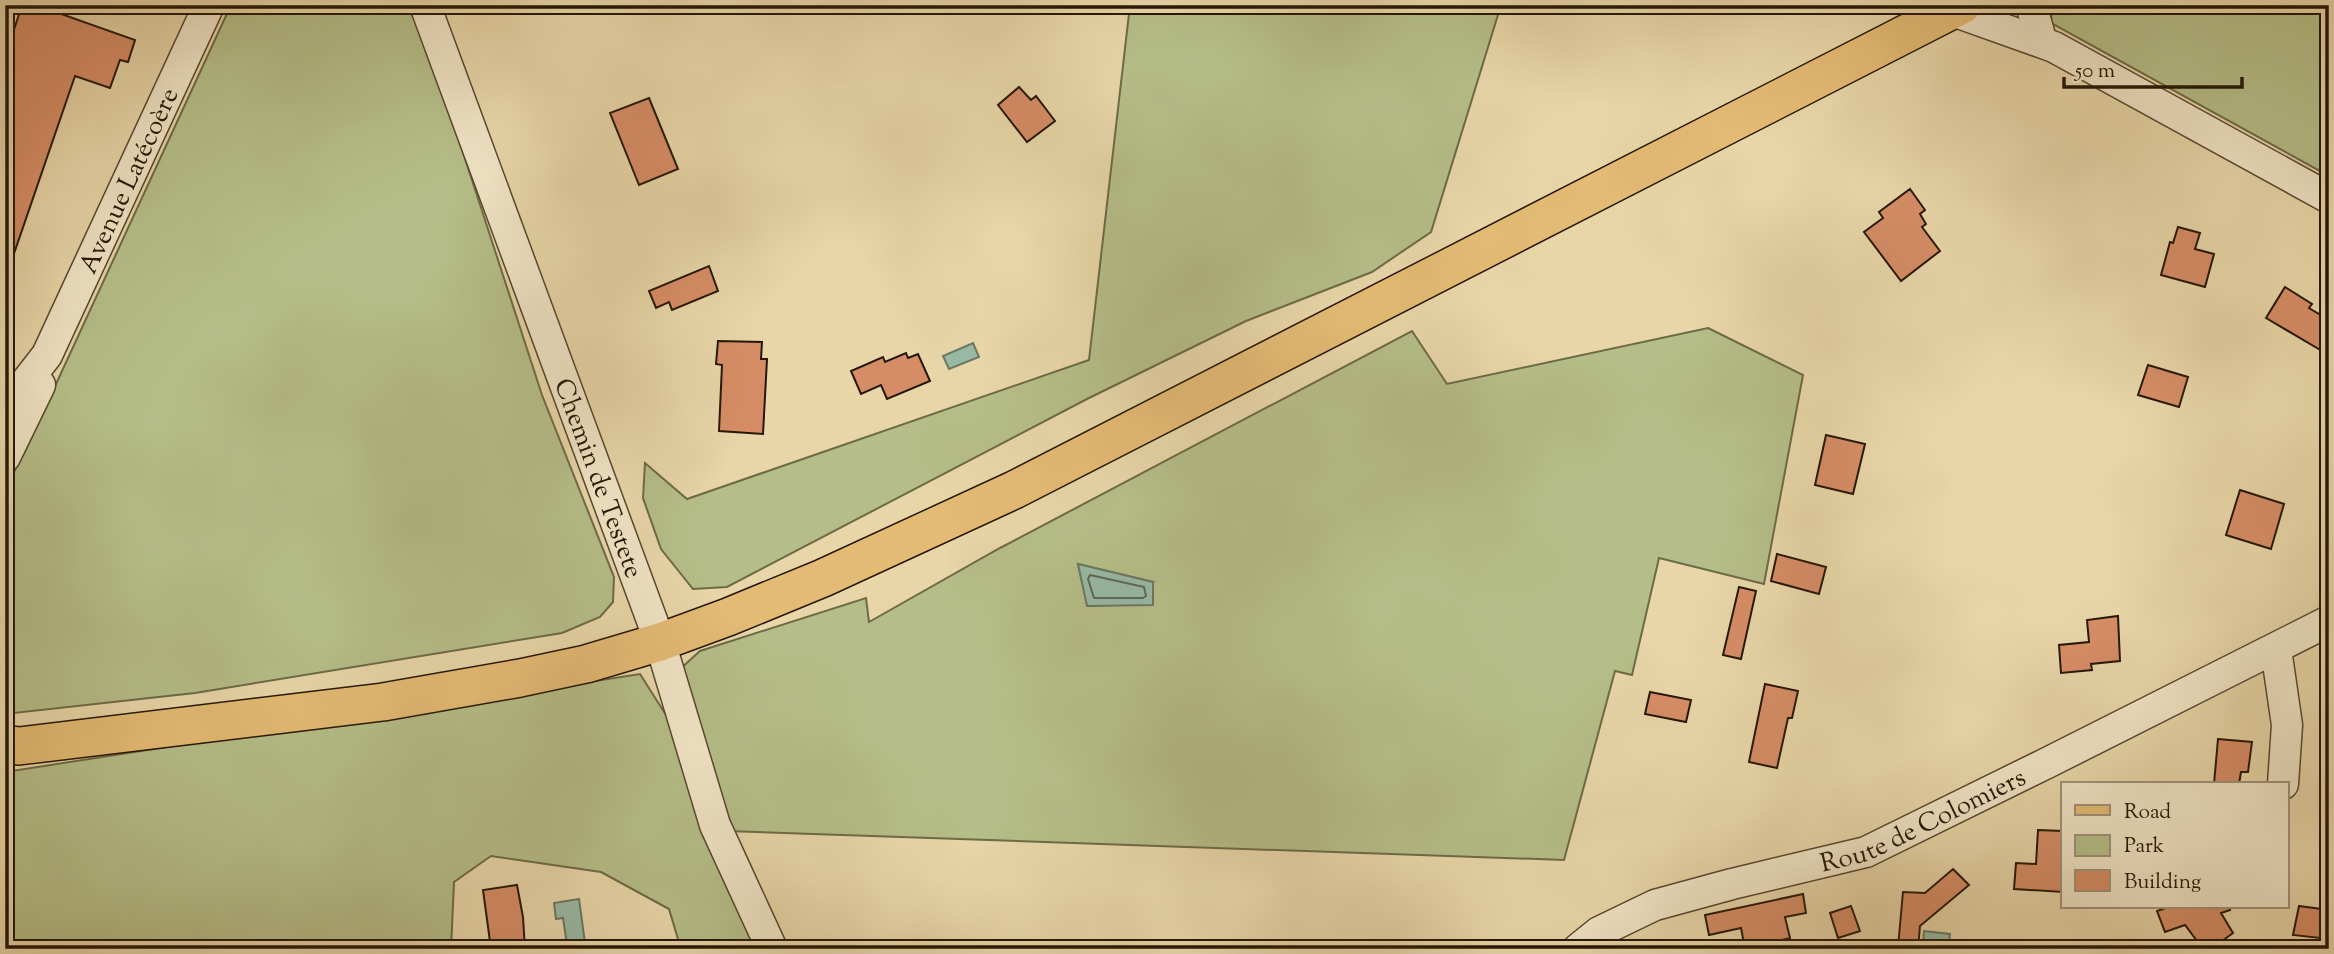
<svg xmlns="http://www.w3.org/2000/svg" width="2334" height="954" font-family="'Sorts Mill Goudy',serif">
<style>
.green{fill:#b5be88;stroke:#6d6a47;stroke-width:2;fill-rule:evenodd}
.water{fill:#98b9a5;stroke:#6a7865;stroke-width:2}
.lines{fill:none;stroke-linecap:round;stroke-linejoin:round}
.shore{stroke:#5e6856;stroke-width:2}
.building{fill:#d68d66;stroke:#251706;stroke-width:2}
.minor-casing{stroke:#56472e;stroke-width:33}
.major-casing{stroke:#251706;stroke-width:40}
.minor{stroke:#f0e4c6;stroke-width:30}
.major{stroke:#e4bb74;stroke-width:37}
.labels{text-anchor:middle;stroke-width:6;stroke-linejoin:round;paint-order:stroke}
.street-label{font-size:26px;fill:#251706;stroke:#f0e4c6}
</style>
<rect width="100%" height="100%" fill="#e8d6a8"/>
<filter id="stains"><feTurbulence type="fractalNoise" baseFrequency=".00286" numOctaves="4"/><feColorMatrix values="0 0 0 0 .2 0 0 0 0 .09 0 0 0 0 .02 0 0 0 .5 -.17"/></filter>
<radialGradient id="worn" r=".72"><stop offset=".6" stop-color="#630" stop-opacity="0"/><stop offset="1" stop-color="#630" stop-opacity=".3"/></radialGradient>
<!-- green -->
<path class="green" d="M231 5H415L542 395 614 577 613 602 600 617 562 633 195 693 5 714V489L26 449Z
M1130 5H1501L1431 232 1372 272 1246 321 1087 399 727 587 693 589 661 549 643 498 645 463 687 499 1089 360Z
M2052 5H2329V176L2051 23Z
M1708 328 1803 375 1764 584 1659 558 1632 675 1615 671 1564 860 727 831 679 670 700 651 866 598 869 622 1000 548 1412 331 1447 384ZM1078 564 1153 582 1117 604 1088 606Z
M640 674 699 767 756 949H681L669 909 601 872 491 856 454 882 451 949H5V772Z"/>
<!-- water -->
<path class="water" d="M973 343 979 357 949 369 943 356Z
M1078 564 1153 582V605L1087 606Z
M579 899 585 943 567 945 563 918 556 919 554 903Z
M1924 931 1950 934 1949 947 1923 945Z"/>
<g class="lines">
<!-- shore -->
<path class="shore" d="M1090 575 1144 587 1146 596 1143 598H1094L1088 579Z"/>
</g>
<!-- building -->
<path class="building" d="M22 5H36L135 40 128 62 120 60 110 88 75 76 8 271 5 270V37L11 39Z
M1019 87 1031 100 1036 96 1055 121 1027 142 998 105Z
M649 98 678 169 639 185 610 113Z
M1910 189 1925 210 1920 214 1926 224 1922 227 1940 251 1901 281 1864 232 1883 218 1879 212Z
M2178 227 2200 233 2195 249 2214 254 2205 287 2161 275 2170 242 2173 243Z
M709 266 718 291 672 310 669 302 656 308 649 291Z
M2285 287 2312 304 2309 308 2329 320V339L2322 351 2266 318Z
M718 341 762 342 761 359H767L763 434 719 431 722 365 716 364Z
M906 353 908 358 918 354 930 381 887 399 881 385 861 394 851 371 883 357 885 362Z
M2148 365 2188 377 2179 407 2138 395Z
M1826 435 1865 444 1853 494 1815 485Z
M2240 490 2284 504 2271 549 2226 535Z
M1777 554 1826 567 1819 594 1771 581Z
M1739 587 1756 591 1741 659 1723 655Z
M2118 616 2120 661 2091 664 2092 670 2061 673 2059 645 2089 642 2087 620Z
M1765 684 1798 691 1792 718H1788L1777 768 1749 762Z
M1650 692 1691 700 1686 722 1645 714Z
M2218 739 2252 742 2248 772H2241L2239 784H2214Z
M2038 830 2063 831V892L2014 889 2016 863 2036 864Z
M1953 869 1969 885 1920 926 1918 949 1898 947 1903 892 1925 893Z
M517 885 523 917 525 949H491L483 890Z
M1803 894 1806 913 1785 917 1790 938 1745 949 1741 928 1709 935 1705 915Z
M1851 906 1860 931 1838 938 1830 913Z
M2299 906 2329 910V939L2293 935Z
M2168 907H2229L2230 910 2221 913 2233 933 2211 949H2203L2185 925 2165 932 2157 911Z"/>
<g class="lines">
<defs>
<g id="minor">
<path id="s1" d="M425 5 660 642 715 825 772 949"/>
<path d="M1949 5 1953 11 2054 47 2329 198"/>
<path d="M2031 5 2039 32"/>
<path id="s2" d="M5 409 47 355 209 5"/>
<path d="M5 457 40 385"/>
<path d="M2276 649 2287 725 2283 784"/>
<path id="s3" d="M1578 949 1599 932 1655 905 1732 884 1866 852 2047 763 2329 621"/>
</g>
<path id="major" d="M5 744 19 746 383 702 520 678 586 664 660 642 728 617 823 578 1014 490 1962 5"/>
</defs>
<!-- minor casing -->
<use href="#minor" class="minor-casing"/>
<!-- major casing -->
<use href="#major" class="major-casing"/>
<!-- minor -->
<use href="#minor" class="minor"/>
<!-- major -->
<use href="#major" class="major"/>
</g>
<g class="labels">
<!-- street labels -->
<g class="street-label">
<text dy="9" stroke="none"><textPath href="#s2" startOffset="261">Avenue Latécoère</textPath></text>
<text dy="9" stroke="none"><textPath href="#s1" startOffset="504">Chemin de Testete</textPath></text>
<text dy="9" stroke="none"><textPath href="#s3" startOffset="371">Route de Colomiers</textPath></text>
</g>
</g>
<!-- margin -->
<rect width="2334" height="954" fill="none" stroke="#e8d6a8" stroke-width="28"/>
<rect x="7" y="7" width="2320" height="940" fill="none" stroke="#251706" stroke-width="3.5"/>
<rect x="14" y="14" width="2306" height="926" fill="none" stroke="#251706" stroke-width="2"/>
<!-- legend -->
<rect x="2061" y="782" width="228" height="126" fill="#f0e4c6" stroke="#9f9279" stroke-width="2"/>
<rect x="2075" y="805" width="35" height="10" fill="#e4bb74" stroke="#9f9279" stroke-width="2"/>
<text x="2124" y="818" font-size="21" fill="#251706">Road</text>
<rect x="2075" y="835" width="35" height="21" fill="#b5be88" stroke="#9f9279" stroke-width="2"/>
<text x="2124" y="852" font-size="21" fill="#251706">Park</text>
<rect x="2075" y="870" width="35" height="21" fill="#d68d66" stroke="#9f9279" stroke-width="2"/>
<text x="2124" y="888" font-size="21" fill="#251706">Building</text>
<!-- scale -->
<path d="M2064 77v10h178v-10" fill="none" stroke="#251706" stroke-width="3.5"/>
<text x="2075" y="77" font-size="21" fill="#251706" stroke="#f0e4c6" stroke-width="5" paint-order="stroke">50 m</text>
<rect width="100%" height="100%" filter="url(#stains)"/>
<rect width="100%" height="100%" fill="url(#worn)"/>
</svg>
